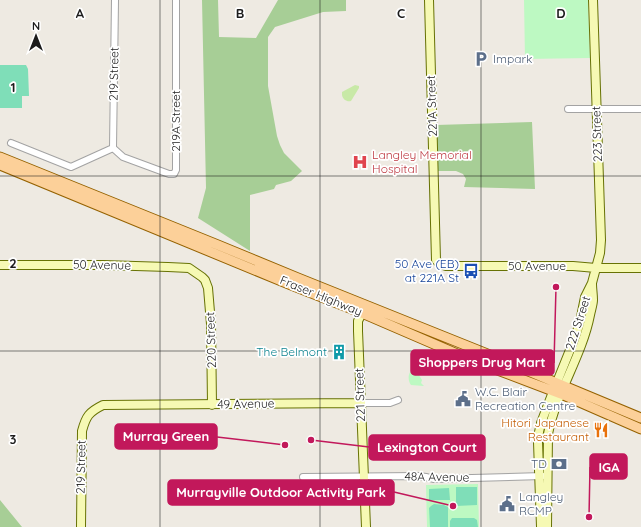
<svg xmlns="http://www.w3.org/2000/svg" width="641" height="527" font-family="Quicksand,sans-serif">
<style>
.grass{fill:#c8e9a7}
.forest{fill:#a7ce96}
.park{fill:#bdf9c2}
.pitch{fill:#7fdeb8}
.lines{fill:none;stroke-linecap:round;stroke-linejoin:round}
.street-casing{stroke:#a3a3a3;stroke-width:8}
.secondary-casing{stroke:#677204;stroke-width:10}
.primary-casing{stroke:#956200;stroke-width:11}
.street{stroke:#fff;stroke-width:6}
.secondary{stroke:#f6f9b4;stroke-width:8}
.primary{stroke:#fcd099;stroke-width:9}
.grid{fill:none;stroke:#1c1c1c;stroke-width:1;stroke-opacity:0.55}
.labels{text-anchor:middle;stroke-width:3.5;stroke-linejoin:round;paint-order:stroke}
.service-label{font-size:12px;fill:#4e5e75;stroke:#fff;text-anchor:start}
.street-label{font-size:12px;fill:#1c1c1c;stroke:#fff}
.health-label{font-size:12px;fill:#be3a42;stroke:#fff;text-anchor:start}
.transit-label{font-size:12px;fill:#164399;stroke:#fff;text-anchor:end}
.culture-label{font-size:12px;fill:#0d838f;stroke:#fff;text-anchor:end}
.food-label{font-size:12px;fill:#c56008;stroke:#fff;text-anchor:end}
.grid-label{font-size:13px;text-anchor:middle;font-weight:bold;fill:#1c1c1c;stroke:#fff;stroke-width:3.5;stroke-linejoin:round;paint-order:stroke}
.leader{fill:none;stroke:#c2185b;stroke-width:1.5}
.callout-dot{fill:#c2185b;stroke:#fff;stroke-width:1.5}
.callout{fill:#c2185b;stroke:#c2185b;stroke-width:1.5}
.callout-label{font-size:13px;text-anchor:middle;font-weight:bold;fill:#fff}
</style>
<rect width="100%" height="100%" fill="#eeeae2"/>
<!-- grass -->
<path class="grass" d="M355 85 359 86V88L351 101C347 102 343 100 342 95V92Z"/>
<!-- forest -->
<path class="forest" d="M202 0H218L219 37 256 38 278 0H346V11L323 12 275 27 268 37V86L277 136 280 145 284 153 302 171 291 181 276 185 274 189 250 195V251L198 218 206 188Z
M532 122 535 189 464 187 466 179 463 174 456 171H437L436 125Z
M0 500 22 527H0Z"/>
<!-- park -->
<path class="park" d="M524 0H588L590 58 525 59Z
M415 369 422 380 421 383 424 386 411 385C407 380 408 370 415 369Z
M478 484 479 527H427L426 485Z"/>
<!-- pitch -->
<path class="pitch" d="M0 65H26L28 69 29 96H22V108H0Z
M456 487H477V505L456 506Z
M449 488 450 500H429V489Z
M434 504 444 505 448 507V527H430L429 508 431 506Z
M452 518H474L477 520 478 527H450V521Z"/>
<g class="lines">
<defs>
<path id="street" d="M568 109H641
M11 143 71 167 113 148
M113 148 123 157 169 174H174L176 170V0
M113 148 115 0
M361 403H390L398 400
M303 477 419 476 426 477 434 479 543 476"/>
<path id="secondary" d="M429 0 436 260 440 264 446 266H573L596 268H641
M0 265H103L168 267 189 268 202 277 205 280 208 288 211 324 212 405
M362 313 358 321V331L366 527
M81 527 82 431C86 416 89 412 103 405L361 403
M541 527 538 442 539 432 541 423 551 397 576 335 580 322 585 297 592 283 600 253 601 240 593 0
M547 527 548 434C556 393 582 356 590 315 591 310 593 304 593 300 593 294 592 289 592 284"/>
<path id="primary" d="M0 157 218 245 298 278 485 353 641 418
M0 165 291 285 362 313 471 360 561 394 641 429"/>
</defs>
<!-- street casing -->
<use href="#street" class="street-casing"/>
<!-- secondary casing -->
<use href="#secondary" class="secondary-casing"/>
<!-- primary casing -->
<use href="#primary" class="primary-casing"/>
<!-- street -->
<use href="#street" class="street"/>
<!-- secondary -->
<use href="#secondary" class="secondary"/>
<!-- primary -->
<use href="#primary" class="primary"/>
</g>
<!-- grid -->
<path class="grid" d="M160 0V527M320 0V527M481 0V527M0 176H641M0 351H641"/>
<!-- icons -->
<defs>
<symbol id="parking-bare" viewBox="-9 -9 18 18"><path d="M-3.5-5.5H1a3.5 3.5 0 0 1 0 7H-1V5.5H-3.5ZM-1-3.4V-.6H.8a1.4 1.4 0 0 0 0-2.8Z" fill="#5c6f8a" stroke="#fff" stroke-width="2.5" paint-order="stroke"/></symbol>
<symbol id="hospital-bare" viewBox="-9 -9 18 18"><path d="M-5-5h3v3.5h4V-5h3V5h-3V1.5h-4V5h-3Z" fill="#e0444e" stroke="#fff" stroke-width="2.5" paint-order="stroke"/></symbol>
<symbol id="bus-bare" viewBox="-9 -9 18 18"><path d="M-5-6H5V4H4V6H2V4H-2V6H-4V4H-5ZM-3.5-4V0h7V-4ZM-3.5 1.2v1.5H-2V1.2ZM2 1.2v1.5H3.5V1.2Z" fill="#1a4fb4" stroke="#fff" stroke-width="2.5" paint-order="stroke"/></symbol>
<symbol id="building-bare" viewBox="-9 -9 18 18"><path d="M-4-6H4V6H1V3H-1V6H-4ZM-2.5-4.3h1.7v1.8h-1.7ZM.8-4.3h1.7v1.8H.8ZM-2.5-1h1.7V.8h-1.7ZM.8-1h1.7V.8H.8Z" fill="#0f9aa8" stroke="#fff" stroke-width="2.5" paint-order="stroke"/></symbol>
<symbol id="civic-bare" viewBox="-9 -9 18 18"><path d="M-.6-6.5H3V-4.5H.6V-3L4-1V1h2V6H-6V1h2V-1L-.6-3ZM-1.2 2.5V6h2.4V2.5Z" fill="#5c6f8a" stroke="#fff" stroke-width="2.5" paint-order="stroke"/></symbol>
<symbol id="restaurant-bare" viewBox="-9 -9 18 18"><path d="M-5-6h1v4h1v-4h1v4h1v-4h1v5L-1.5 .5V6h-2V.5L-5-1ZM5-6V6H3V1.5H1.5Q1.5-4 5-6Z" fill="#e8710a" stroke="#fff" stroke-width="2.5" paint-order="stroke"/></symbol>
<symbol id="bank-bare" viewBox="-9 -9 18 18"><path d="M-6-4H6V4H-6ZM0-2.3a2.3 2.3 0 1 0 0 4.6a2.3 2.3 0 1 0 0-4.6Z" fill="#5c6f8a" stroke="#fff" stroke-width="2.5" paint-order="stroke"/></symbol>
</defs>
<g fill-rule="evenodd">
<use href="#parking-bare" x="470" y="48" width="22" height="22"/>
<use href="#hospital-bare" x="349" y="151" width="22" height="22"/>
<use href="#bus-bare" x="460" y="260" width="22" height="22"/>
<use href="#building-bare" x="328" y="341" width="22" height="22"/>
<use href="#civic-bare" x="452" y="388" width="22" height="22"/>
<use href="#restaurant-bare" x="590" y="419" width="22" height="22"/>
<use href="#bank-bare" x="548" y="453" width="22" height="22"/>
<use href="#civic-bare" x="496" y="493" width="22" height="22"/>
</g>
<g class="labels">
<!-- service labels -->
<g class="service-label">
<text x="493" y="63">Impark</text>
<text x="475" y="396">W.C. Blair<tspan x="475" dy="14">Recreation Centre</tspan></text>
<text x="547" y="468" text-anchor="end">TD</text>
<text x="519" y="501">Langley<tspan x="519" dy="14">RCMP</tspan></text>
</g>
<!-- street labels -->
<g class="street-label">
<text transform="translate(114 74) rotate(-89)" y="4">219 Street</text>
<text transform="translate(432 106) rotate(-92)" y="4">221A Street</text>
<text transform="translate(176 121) rotate(-90)" y="4">219A Street</text>
<text transform="translate(597 134) rotate(-92)" y="4">223 Street</text>
<text transform="translate(102 265) rotate(1)" y="4">50 Avenue</text>
<text x="537" y="270">50 Avenue</text>
<text transform="translate(321 296) rotate(22)" y="4">Fraser Highway</text>
<text transform="translate(578 323) rotate(-72)" y="4">222 Street</text>
<text transform="translate(211 340) rotate(-92)" y="4">220 Street</text>
<text transform="translate(360 395) rotate(-92)" y="4">221 Street</text>
<text transform="translate(246 404) rotate(-1)" y="4">49 Avenue</text>
<text transform="translate(81 467) rotate(-89)" y="4">219 Street</text>
<text transform="translate(437 477) rotate(1)" y="4">48A Avenue</text>
</g>
<!-- health labels -->
<g class="health-label">
<text x="372" y="159">Langley Memorial<tspan x="372" dy="14">Hospital</tspan></text>
</g>
<!-- transit labels -->
<g class="transit-label">
<text x="459" y="268">50 Ave (EB)<tspan x="459" dy="14">at 221A St</tspan></text>
</g>
<!-- culture labels -->
<g class="culture-label">
<text x="327" y="356">The Belmont</text>
</g>
<!-- food labels -->
<g class="food-label">
<text x="589" y="427">Hitori Japanese<tspan x="589" dy="14">Restaurant</tspan></text>
</g>
</g>
<g class="grid-label">
<text x="80" y="18">A</text>
<text x="240" y="18">B</text>
<text x="401" y="18">C</text>
<text x="561" y="18">D</text>
<text x="13" y="92">1</text>
<text x="13" y="268">2</text>
<text x="13" y="444">3</text>
</g>
<!-- callouts -->
<path class="leader" d="M556 287L554 363M285 445L217 437M311 440L369 447M589 517L590 467M453 506L394 492"/>
<g class="callout-dot">
<circle cx="556" cy="287" r="4"/>
<circle cx="285" cy="445" r="4"/>
<circle cx="311" cy="440" r="4"/>
<circle cx="589" cy="517" r="4"/>
<circle cx="453" cy="506" r="4"/>
</g>
<g class="callout">
<rect x="411" y="350" width="143" height="25" rx="4"/>
<rect x="115" y="424" width="102" height="25" rx="4"/>
<rect x="369" y="435" width="116" height="25" rx="4"/>
<rect x="590" y="454" width="37" height="25" rx="4"/>
<rect x="168" y="480" width="226" height="25" rx="4"/>
</g>
<g class="callout-label">
<text x="482" y="367">Shoppers Drug Mart</text>
<text x="166" y="441">Murray Green</text>
<text x="427" y="452">Lexington Court</text>
<text x="609" y="472">IGA</text>
<text x="281" y="497">Murrayville Outdoor Activity Park</text>
</g>
<!-- north arrow -->
<g transform="translate(36 36)" stroke="#ffffff" stroke-width="3" paint-order="stroke">
<path d="M0-3L7 15L0 10L-7 15Z" fill="#1c1c1c"/>
<text y="-6" font-size="11" font-weight="bold" text-anchor="middle" fill="#1c1c1c">N</text>
</g>
</svg>
